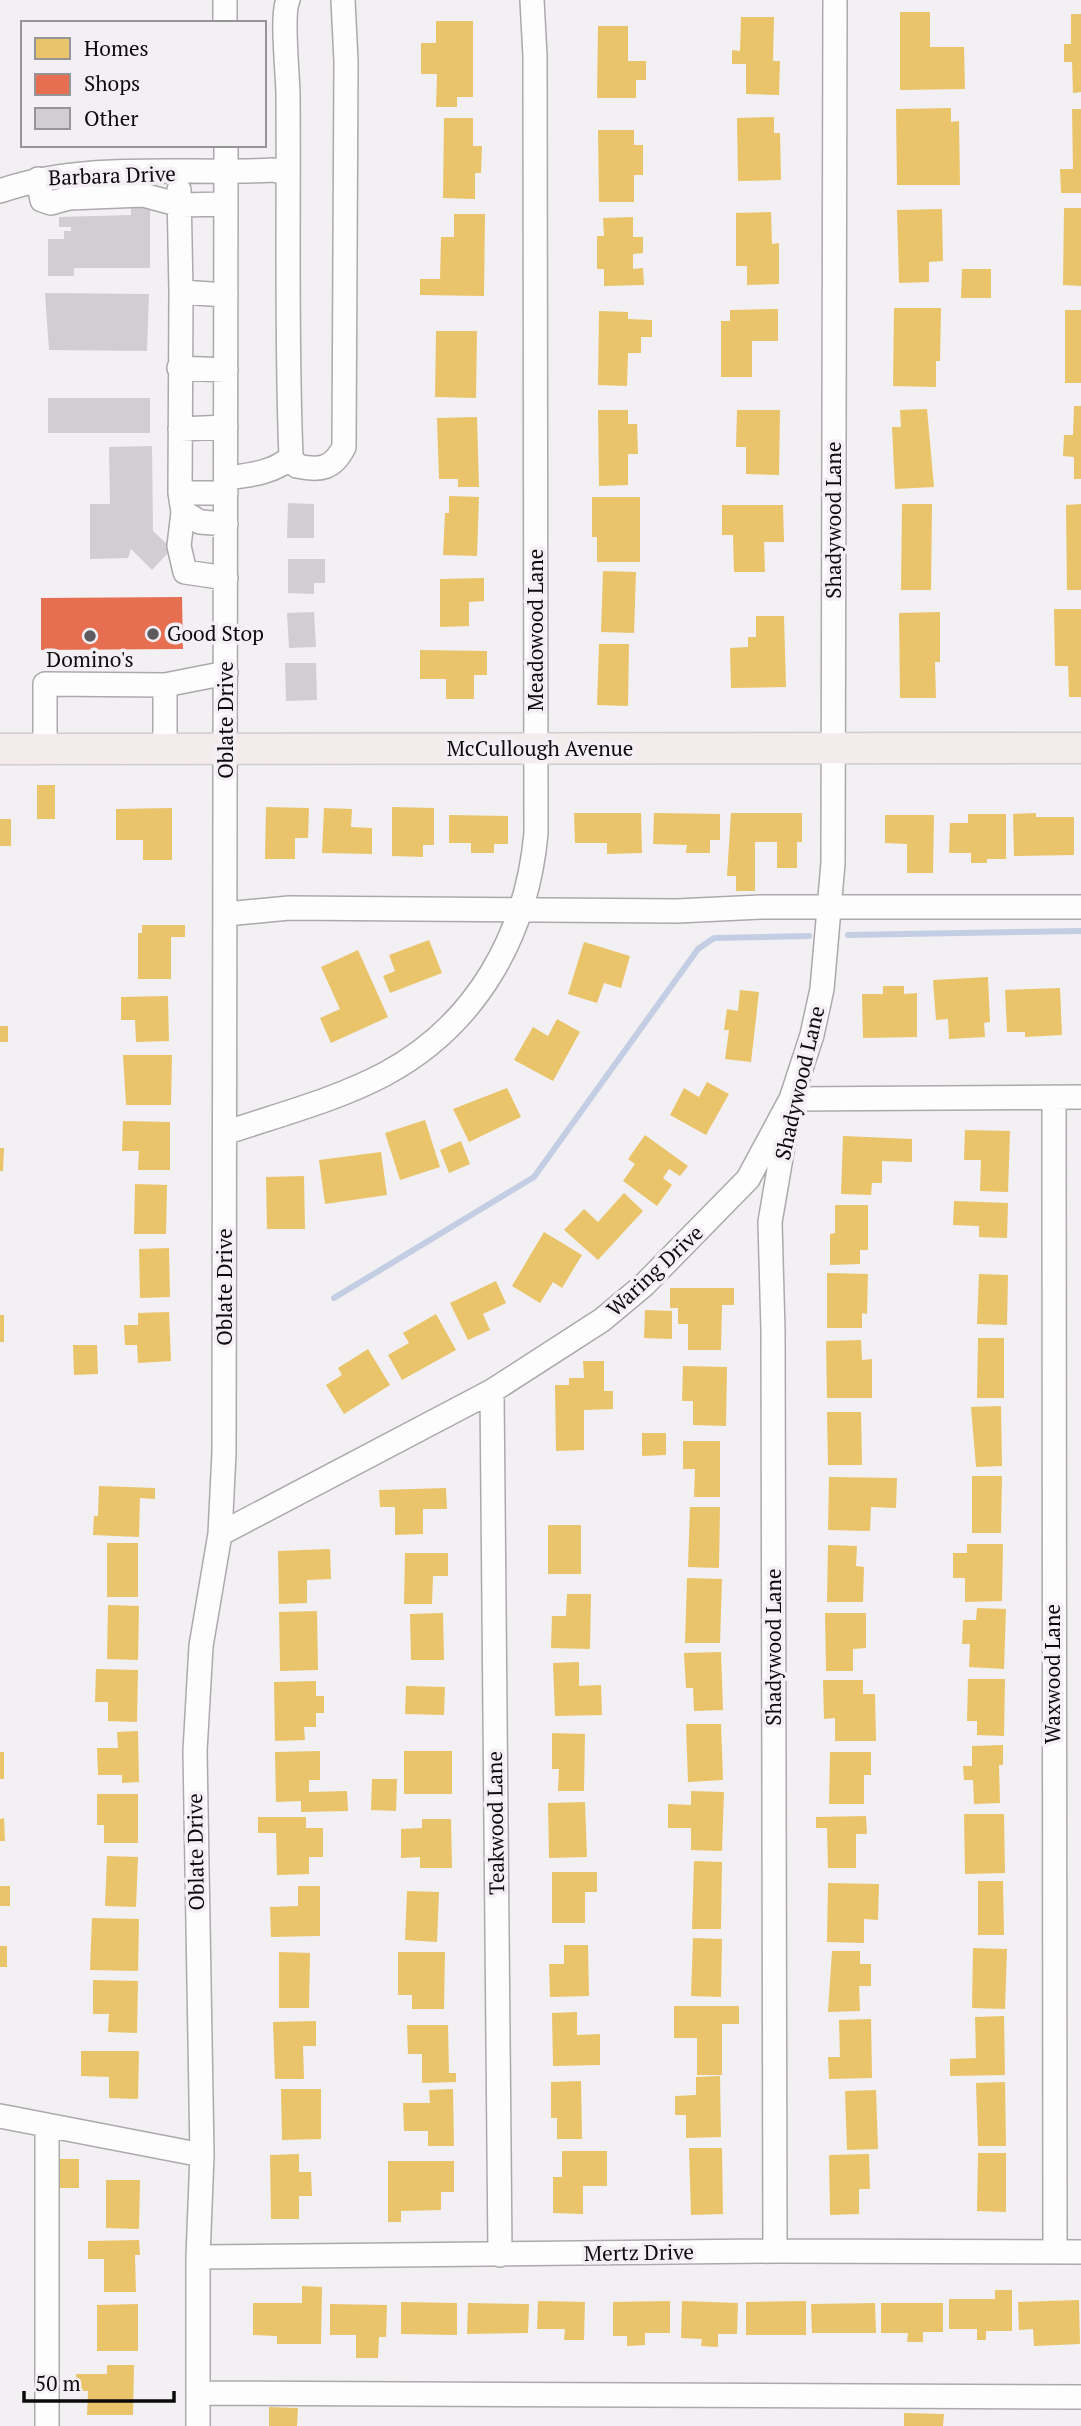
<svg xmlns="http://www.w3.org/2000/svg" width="1081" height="2426" font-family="'PT Serif',serif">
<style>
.homes{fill:#e9c46a}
.shops{fill:#e76f51}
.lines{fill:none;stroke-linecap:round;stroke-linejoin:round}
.stream{stroke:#c3cee4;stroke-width:6}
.building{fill:#d0ced0}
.minor-casing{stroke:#aca9ac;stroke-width:26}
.major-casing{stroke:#cfcdcf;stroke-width:33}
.minor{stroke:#fdfdfd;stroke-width:23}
.major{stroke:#f4ecec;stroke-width:30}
.poi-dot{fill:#5d5b5d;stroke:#f4eff4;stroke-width:2.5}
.labels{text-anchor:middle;stroke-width:7;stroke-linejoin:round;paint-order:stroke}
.street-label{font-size:21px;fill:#0c0b0c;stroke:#f4eff4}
.poi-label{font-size:21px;fill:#0c0b0c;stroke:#f4eff4;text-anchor:start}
</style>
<rect width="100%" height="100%" fill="#f3f0f3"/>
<!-- homes -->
<path class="homes" d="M900 12H930V47H964L965 89 900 90Z
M1071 14H1081V92L1073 93 1072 62H1064V44H1071Z
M741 17H774L773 61H780L779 95 746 94V64H732V50L740 51Z
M436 21H473V97H457V107H436L437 74H421V43H436Z
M598 26H628V61H646V80H636V98H597Z
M951 108V122L959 121 960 185H897L896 109Z
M1072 109H1081V193H1061L1060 169H1073Z
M774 117V133H780L781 180 738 181 737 118Z
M444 118H473V146H482L481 173H475V199L443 198Z
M598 130H634V145H643V175H634V202H599Z
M1064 208H1081V286L1063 285Z
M942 209 943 261 929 262V282L899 283 897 210Z
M771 212 772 244 779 243V284L747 285V266H736V213Z
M454 214H485L484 296 420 295V279H440L441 237H454Z
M633 217V237H643V253L633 254V269L643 268 644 285 604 286V269H597V236H604L603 218Z
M962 269H991V298H961Z
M894 308H941L940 361H936V387L893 386Z
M778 309V341H752V377H721V321H730V310Z
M1065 310H1081V383H1065Z
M599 311 628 312V319L652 320V337H641V353H628L627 386 598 385Z
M436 331H477L476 398 435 397Z
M1074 406H1081V479H1074V457L1063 456 1064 435H1073Z
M927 409 934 487 895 489 892 427H901L900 410Z
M598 410H628V424H637L638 454H628V485L599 486Z
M737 410H780L779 475 746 474V447H736Z
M477 417 479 487H458V479H439L437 418Z
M449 496 479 497 477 556 443 555 445 513H449Z
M592 497H640V562H597V537H592Z
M902 504H932L931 590H901Z
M1081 504V590H1067L1066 505Z
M722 505H783L784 542H764L765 572H734L733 535H722Z
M603 571 636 572 634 633 601 632Z
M484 578V601L469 602V626L440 627V579Z
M1054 609H1081V697H1069L1068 666H1055Z
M940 612V662H935L936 698H900L899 613Z
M756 616H784L786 687 731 688 730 648 748 647V637H756Z
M599 644H629L628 706 597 705Z
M420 650 487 651V675H474V699H446V679H420Z
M37 785H55V819H37Z
M266 807 309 808 308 838H295V859H265Z
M392 807 434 808V845H423V857L392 856Z
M172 808V860H143V840H116V809Z
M324 808 352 809 351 827 372 828V854L322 853Z
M574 813H641L642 853 607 854V843H575Z
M654 813 720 814V840H710V853H686L687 845 653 844Z
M731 813H802V842H797V868H777V842H755V891H736V876H727Z
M1036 813V817H1074V855L1014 856 1013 814Z
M968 814H1006V859H987V863H971V853H949L950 823H968Z
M449 815 508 816V844H494V853H471V843H449Z
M885 815H934L933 873H907V844L885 843Z
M0 819H11V846H0Z
M142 925H185V937H171V979H138V933H142Z
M429 940 442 973 390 993 383 976 395 971 389 955Z
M584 942 630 956 621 988 604 983 597 1003 568 994Z
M358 950 388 1017 331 1043 320 1018 340 1009 321 967Z
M988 977 990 1022 984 1023 985 1037 949 1039 948 1019 936 1020 933 980Z
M883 986H904V994L917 993V1037L863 1038 862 994H883Z
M1060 988 1062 1035 1025 1037V1032H1007L1005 990Z
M740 990 759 992 751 1062 725 1059 729 1030H724L727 1009 738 1011Z
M168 996 169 1041 136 1042 135 1020H121V997Z
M557 1019 580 1032 553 1081 514 1060 533 1027 548 1036Z
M0 1026H8V1042H0Z
M123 1055H172L171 1105H126Z
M707 1082 729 1094 706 1135 670 1115 684 1088 699 1097Z
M507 1088 521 1117 469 1142 453 1109Z
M425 1120 440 1167 400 1180 385 1133Z
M123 1121 170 1122V1170H138L139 1151H122Z
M965 1130 1010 1131 1008 1192 980 1191 981 1160H964Z
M645 1135 688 1166 680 1176 669 1169 663 1178 672 1185 657 1206 623 1181 635 1164 628 1159Z
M843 1136 912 1139V1162L882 1161V1183H872L871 1195 841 1194Z
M461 1141 470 1164 449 1173 440 1150Z
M0 1148H4L3 1171H0Z
M381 1152 387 1195 325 1204 319 1160Z
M304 1176 305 1229H267L266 1177Z
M135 1184 167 1185 166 1234H134Z
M624 1193 643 1211 598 1260 564 1230 584 1209 598 1222Z
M954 1201 1008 1203 1007 1238 979 1237V1226L953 1225Z
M835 1205H868V1250H860V1264L830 1265V1234L835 1233Z
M544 1232 582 1255 562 1288 553 1282 540 1303 512 1286Z
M169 1248 170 1297 140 1298 139 1249Z
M827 1273 868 1274 867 1314 862 1313V1328H827Z
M979 1274 1008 1275 1007 1325 977 1324Z
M496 1281 506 1303 483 1314 490 1330 468 1340 450 1303Z
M670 1288H734V1305H722L721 1350H688V1324H678V1308H670Z
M645 1310 672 1311V1339L644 1338Z
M169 1312 171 1361 138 1363 137 1345H125L124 1325H138V1313Z
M436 1314 456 1350 402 1380 388 1355 409 1343 403 1333Z
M0 1315H4V1342H0Z
M978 1338H1004V1398H977Z
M861 1340 862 1360 872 1359V1398H827L826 1341Z
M73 1345H97L98 1374 74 1375Z
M368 1349 390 1385 344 1414 326 1385 342 1375 338 1368Z
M583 1361H604V1391H613V1409L584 1410V1450L556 1451 555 1385H569V1378H584Z
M683 1366 727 1367 726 1426 693 1425V1401H682Z
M1001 1406 1002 1466 976 1467 971 1407Z
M827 1412H861L862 1465H828Z
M642 1433H666V1455L642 1456Z
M683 1441H720V1497H694L695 1469H683Z
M972 1476H1002L1001 1533H972Z
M829 1477 897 1478 896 1508 871 1507 870 1531 828 1530Z
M99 1486 155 1488V1499L140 1498 139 1537 93 1535 94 1516H98Z
M446 1488 447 1509H423V1534L395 1535V1507H380L379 1490Z
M690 1507H720L719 1568 688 1567Z
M548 1525H581V1574H548Z
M107 1543H138V1597H107Z
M967 1544H1003L1002 1601 965 1602V1578H953V1553H967Z
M828 1545 857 1546 856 1566 864 1567 863 1602H827Z
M330 1549 331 1579 307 1580V1603L279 1604 278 1551Z
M405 1553H448V1576H433L432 1604H404Z
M687 1578 722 1579 720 1643H685Z
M567 1594H591L590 1649 551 1648 552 1616H566Z
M108 1605 139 1606 138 1660 107 1659Z
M977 1608 1006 1609 1004 1669 969 1667 970 1644H962L963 1620H976Z
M317 1611 318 1670 280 1671 279 1612Z
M443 1613 444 1660H411L410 1614Z
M825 1613H866V1648L853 1649V1671H826Z
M721 1652 723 1710 694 1711 693 1688H686L684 1653Z
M579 1662V1686L601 1685 602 1715 555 1716 553 1663Z
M96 1669 138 1670 137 1722 108 1721V1702H95Z
M968 1679H1005L1004 1736 977 1735V1721H967Z
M823 1680H863V1694H875L876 1741H835V1718L824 1719Z
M316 1681V1696H324V1713H316V1727H304L305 1740 275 1741 274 1682Z
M406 1686 445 1687 444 1715 405 1714Z
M686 1724H721L723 1780 688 1782Z
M138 1731 139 1782 122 1783V1775H98L97 1748H118L117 1732Z
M552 1733 585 1734 584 1791H558L559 1769H552Z
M1003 1745V1765H999L1000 1803 974 1804 973 1780H964L963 1766H972V1746Z
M320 1751V1780H309V1792L347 1791 348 1811 301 1812V1801L276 1802 275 1752Z
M404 1751H452V1794H404Z
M0 1752H4V1779H0Z
M830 1752H871V1775H864V1804H829Z
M372 1779H397L396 1811 371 1810Z
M691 1791 724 1792 722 1851 691 1850V1828H668V1804L691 1805Z
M97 1794H138V1843H104V1825H97Z
M585 1802 587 1857 549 1858 548 1803Z
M964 1814H1004L1005 1873 965 1874Z
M866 1816 867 1834H856V1868H828L827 1828H816V1817Z
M258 1817H306V1828H323V1857H309V1874L277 1875 276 1833H258Z
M4 1818 5 1841H0V1819Z
M422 1819H451L452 1868H420V1857L401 1858V1829L422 1828Z
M107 1856 138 1857 136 1907 105 1906Z
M694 1861 722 1862 721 1929H692Z
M552 1872H597V1892H585V1923H552Z
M978 1881H1003L1004 1935H978Z
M828 1883 879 1884 878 1920 864 1919V1943L827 1942Z
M0 1886H10V1906H0Z
M298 1886H320V1936L271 1937 270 1907 298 1906Z
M407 1891 439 1892 437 1942 405 1940Z
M92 1918 139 1919 138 1971 90 1970Z
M693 1938 722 1939 721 1997 691 1996Z
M564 1945H588L589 1996 550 1997 549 1964H564Z
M0 1946H7V1967H0Z
M973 1948 1007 1949 1005 2009 972 2008Z
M832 1951H860V1964H871V1986H859L860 2011 828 2012Z
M279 1952 310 1953 309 2008H279Z
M398 1952H445L444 2009H412V1995H398Z
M93 1980 138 1981 137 2033 108 2032 109 2014H93Z
M674 2006H739V2024H722V2075H697V2038H674Z
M577 2012V2035L600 2034V2065L553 2066 552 2013Z
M1004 2016 1005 2075 950 2076V2059L976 2058 975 2017Z
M871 2019 872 2078 829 2079 828 2057H840L839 2020Z
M316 2021V2046H303L304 2079H275L273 2022Z
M407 2025H448L449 2073H456V2082L422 2083V2054H408Z
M81 2051H139L138 2099 109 2098V2077L81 2076Z
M720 2076 721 2137 686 2138V2115H675V2096L696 2095V2077Z
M581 2081 582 2139H557V2118H551V2082Z
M1005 2082 1006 2146H978L976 2083Z
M281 2089H321V2139L282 2140Z
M453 2089 454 2146H428V2131H404L403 2103H430L429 2090Z
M876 2090 878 2149 847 2150 845 2091Z
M689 2148H722L723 2214 691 2215Z
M562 2151H607V2186H583V2214L553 2213V2177H562Z
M978 2153H1006V2212L977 2211Z
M299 2154V2172H311L312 2196H299V2219H271L270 2155Z
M869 2154 870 2189H859V2214L830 2215 829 2155Z
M57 2159H79V2188H58Z
M388 2161H454V2192H441V2210L401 2211V2222H388Z
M106 2180H140L139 2229 106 2228Z
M139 2240 140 2255H135L136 2292H104V2259H88V2241Z
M302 2286 322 2287 321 2344H277V2336L253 2335V2303H302Z
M995 2290H1012V2331H986V2340H977V2329H949V2299H995Z
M1079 2300 1080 2344 1034 2346 1033 2329 1019 2330 1018 2302Z
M538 2301 585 2302 584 2340H564L565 2329H537Z
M670 2301V2333H645V2345L627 2346V2336H613V2302Z
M682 2301 738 2303 737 2334H718V2347L701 2346 702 2339 681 2338Z
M806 2301V2335H746V2302Z
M401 2302 457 2303V2335L401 2334Z
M468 2303 529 2304 528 2333 467 2334Z
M875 2303 876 2333H812L811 2304Z
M881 2303H943V2332H923V2342H907L908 2333H881Z
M138 2304V2351H97V2305Z
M330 2304 387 2305 386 2337H379L378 2358H356V2335H330Z
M107 2365H134L133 2415H87L88 2391H76V2374H107Z
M269 2407 298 2408 297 2426H269Z
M904 2413 944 2414 943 2426H904Z"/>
<!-- shops -->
<path class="shops" d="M182 597 183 649 41 650V598Z"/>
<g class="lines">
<!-- stream -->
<path class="stream" d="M848 935 1081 931
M334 1298 534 1177 698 949 714 938 809 936"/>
</g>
<!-- building -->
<path class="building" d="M131 205H150V268H74V276H48V239H64V231H71V227H59V217L131 215Z
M45 293 149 294 147 351 49 350Z
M48 398H150V433H48Z
M152 446 153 531 169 546V552L152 570 131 549 128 558 90 559V504H110L109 447Z
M288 503 314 504V538H287Z
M288 559H325V583H314V594L288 593Z
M314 612 316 647 289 648 287 613Z
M285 663H316L317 700 286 701Z"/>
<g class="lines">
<defs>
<path id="minor" d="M225 0V23
M288 0C281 15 288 75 288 95 289 216 286 336 291 457L297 466C320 471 333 469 344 447L346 61 343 0
M38 179 42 200 51 203 69 198 143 195 180 205 226 204
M179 190 181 292
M0 191C86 161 183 175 273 170L287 173
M226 295 181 292 180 493 183 512 200 522 226 524
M179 368 226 370
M180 429 226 427
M226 478C249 475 274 473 291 457
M180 493H226
M183 512 179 546 185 572 226 578
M165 685 226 673
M45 749V684L165 685V749
M226 914 289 908 677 911 761 907H1081
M1054 1097 1055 2252
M225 1133C278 1115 336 1100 385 1074 476 1025 527 935 536 833L535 56 532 0
M492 1391 500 2255
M220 1534 492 1391 602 1320 644 1285 748 1179 791 1099 1081 1097
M0 2116 202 2155
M47 2125V2426
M775 2251 773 1331 770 1222 791 1099 812 1035 822 989 833 863 835 0
M198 2257 775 2251 1081 2252
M198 2393 1081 2397
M198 2426V2257L202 2155 195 1751 201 1646 220 1534 224 1453 226 145"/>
<path id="major" d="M0 749 1081 748"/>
</defs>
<!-- minor casing -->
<use href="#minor" class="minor-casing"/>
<!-- major casing -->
<use href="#major" class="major-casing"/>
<!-- minor -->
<use href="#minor" class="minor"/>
<!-- major -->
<use href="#major" class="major"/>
</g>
<!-- markers -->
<g class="poi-dot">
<circle cx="153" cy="634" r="7"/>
<circle cx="90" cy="636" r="7"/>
</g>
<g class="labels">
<!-- street labels -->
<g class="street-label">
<text transform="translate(112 176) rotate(-2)" y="7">Barbara Drive</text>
<text transform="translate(834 520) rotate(-90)" y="7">Shadywood Lane</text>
<text transform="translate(536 630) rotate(-90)" y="7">Meadowood Lane</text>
<text transform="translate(226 720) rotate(-90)" y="7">Oblate Drive</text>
<text x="540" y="756">McCullough Avenue</text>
<text transform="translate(800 1083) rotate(-77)" y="7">Shadywood Lane</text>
<text transform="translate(655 1271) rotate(-43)" y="7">Waring Drive</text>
<text transform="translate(225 1287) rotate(-90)" y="7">Oblate Drive</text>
<text transform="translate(774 1647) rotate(-90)" y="7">Shadywood Lane</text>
<text transform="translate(1053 1674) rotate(-90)" y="7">Waxwood Lane</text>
<text transform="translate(496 1823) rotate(-91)" y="7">Teakwood Lane</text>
<text transform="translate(196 1852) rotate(-91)" y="7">Oblate Drive</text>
<text transform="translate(639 2253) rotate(-1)" y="7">Mertz Drive</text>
</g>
<!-- poi labels -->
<g class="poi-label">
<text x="167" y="641">Good Stop</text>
<text x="90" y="667" text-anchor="middle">Domino's</text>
</g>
</g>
<!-- legend -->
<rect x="21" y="21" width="245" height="126" fill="#f4eff4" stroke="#979497" stroke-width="2"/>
<rect x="35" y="38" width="35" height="21" fill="#e9c46a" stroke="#979497" stroke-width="2"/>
<text x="84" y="56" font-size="21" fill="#0c0b0c">Homes</text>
<rect x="35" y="74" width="35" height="21" fill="#e76f51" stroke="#979497" stroke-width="2"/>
<text x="84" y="91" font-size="21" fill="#0c0b0c">Shops</text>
<rect x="35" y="108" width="35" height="21" fill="#d0ced0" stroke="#979497" stroke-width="2"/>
<text x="84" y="126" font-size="21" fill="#0c0b0c">Other</text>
<!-- scale -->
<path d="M24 2391v10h150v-10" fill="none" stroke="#0c0b0c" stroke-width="3.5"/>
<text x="35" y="2391" font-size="21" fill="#0c0b0c" stroke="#f4eff4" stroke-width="5" paint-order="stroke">50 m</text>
</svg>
